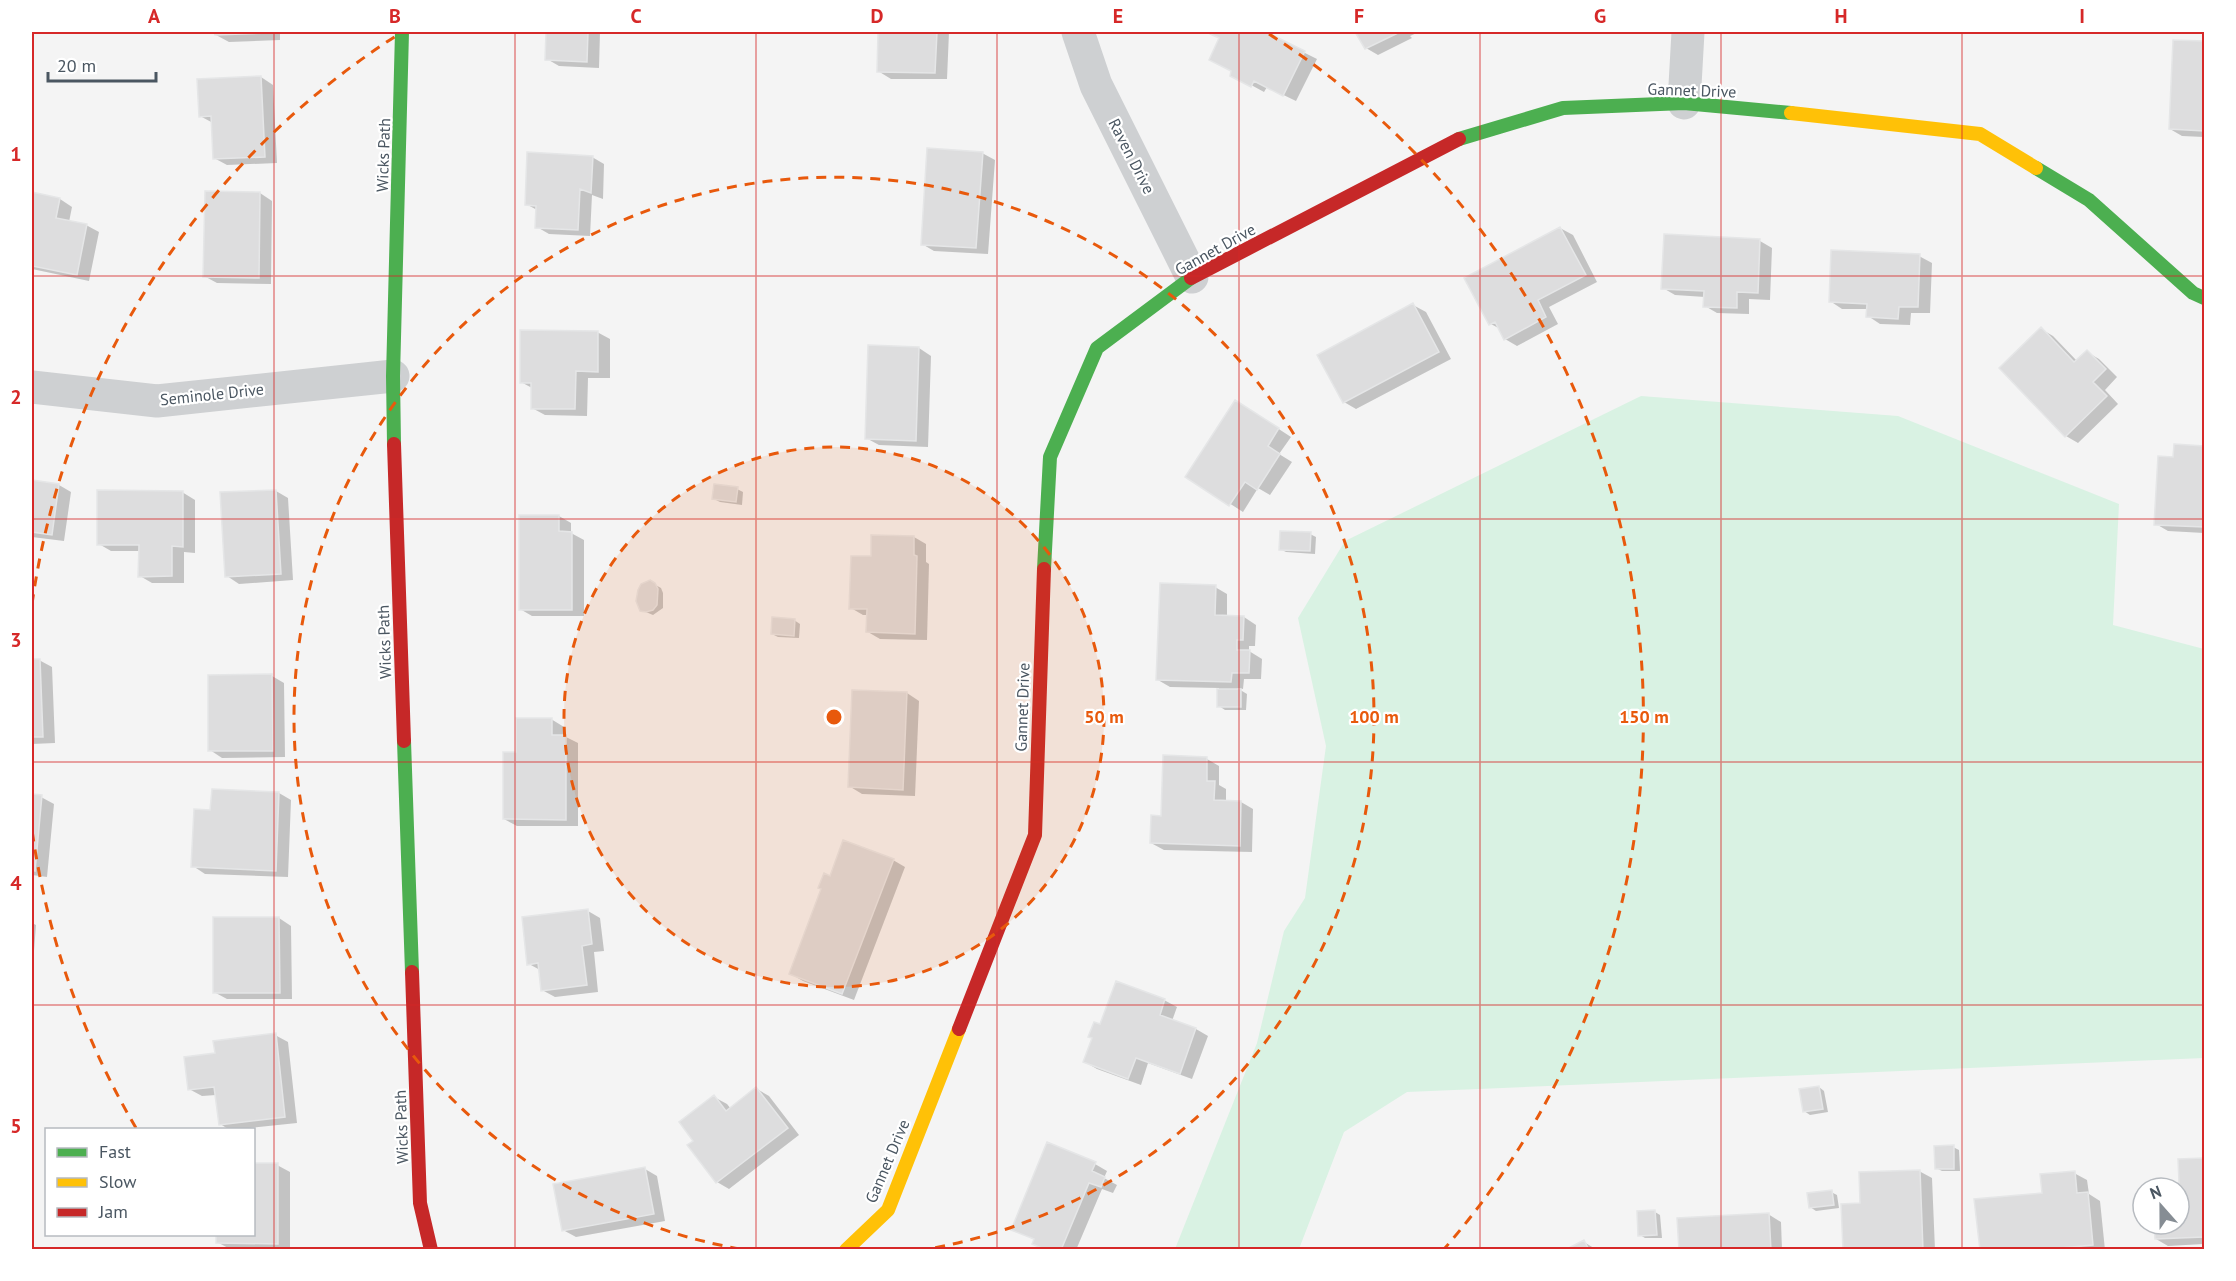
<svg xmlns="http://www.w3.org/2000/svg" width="2236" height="1281" font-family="'PT Sans',sans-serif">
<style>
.green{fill:#d9f2e3}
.shadow{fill:#0003}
.building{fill:#ddddde;stroke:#e5e6e7;stroke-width:1.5}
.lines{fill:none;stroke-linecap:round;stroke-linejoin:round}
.street{stroke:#ced0d2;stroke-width:33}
.fast{stroke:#4caf50;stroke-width:14}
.slow{stroke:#ffc107;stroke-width:14}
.jam{stroke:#c62828;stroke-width:14}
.grid{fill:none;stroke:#d62828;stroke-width:1.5;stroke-opacity:0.55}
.ring{fill:none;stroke:#e8590c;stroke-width:3;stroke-dasharray:10 8}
.labels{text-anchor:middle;stroke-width:4.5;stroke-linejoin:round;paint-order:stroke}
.street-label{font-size:16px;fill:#4a5661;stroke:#fff}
.centre{fill:#e8590c;stroke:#fff;stroke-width:3}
.ring-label{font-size:18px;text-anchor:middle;font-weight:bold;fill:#e8590c;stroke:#fff;stroke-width:4.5;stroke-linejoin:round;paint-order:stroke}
.neatline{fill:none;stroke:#d62828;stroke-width:2}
.grid-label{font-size:20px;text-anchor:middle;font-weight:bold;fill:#d62828}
</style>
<rect width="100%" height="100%" fill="#f4f4f4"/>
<!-- green -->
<path class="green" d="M1641 396 1898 416 2119 504 2113 625 2204 649V1058L1407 1092 1344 1132 1299 1249H1175L1257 1043 1284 931 1305 898 1326 746 1298 618 1345 541Z"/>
<!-- shadow -->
<path class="shadow" d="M216 32H280V40L229 42 216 35Z
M548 32H600L599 68 559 66 547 59Z
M880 32H949L947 79H891L878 71Z
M1213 32H1270L1269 35 1317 59 1296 101 1267 87 1264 92 1242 80 1232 71 1221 38 1212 33Z
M1357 32H1419L1410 36 1412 38 1378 55 1366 48Z
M2175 41 2204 43V137L2182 136 2170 129Z
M261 77 273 85 277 163 227 165 214 158 213 123 200 116Z
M982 153 995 160 988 254 934 251 922 244Z
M592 157 604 164 603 199 592 195 590 236 549 234 537 227V210L526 204Z
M260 193 272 201 271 284 217 283 204 276Z
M32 194 60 199 72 207 69 222 86 225 99 232 89 281 32 269Z
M1560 228 1573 235 1597 282 1549 307 1558 324 1517 346 1505 339 1500 329 1491 324Z
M1760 241 1772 248 1770 300 1749 299V314L1717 313 1705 306V297L1675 295 1663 288Z
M1919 256 1932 263 1930 313H1911L1910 325 1880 324 1868 316V309H1842L1830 301Z
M1413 305 1426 312 1451 359 1356 409 1344 402Z
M2041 329 2053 336 2077 361 2087 352 2099 359 2117 377 2105 390 2118 404 2078 443 2066 436Z
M597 332 610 339V378H588L587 416 545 415 532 408V388L521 382Z
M919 348 931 356 928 447 879 445 866 438Z
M1248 409 1291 437 1279 454 1292 462 1270 495 1258 488 1243 512 1187 476Z
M2175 446 2204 447V533L2168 531 2156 524 2174 459Z
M32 481 59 485 71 492 64 541 32 537Z
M737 489 743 492 742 505 720 502 714 499Z
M276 491 288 498 293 580 239 584 227 576Z
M182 492 195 500V553L184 552V583H152L140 576V551H111L99 544Z
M559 516 571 523V533L584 540V616H532L520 609Z
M1310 534 1316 537 1315 554 1286 552 1280 549Z
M914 537 926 544V562L929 564 927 640 880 639 868 632V615H863L851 608Z
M650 582 661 588 663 593V608L653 615 641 610Z
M1215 587 1227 594V617H1244L1256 625 1255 646H1249V651L1262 659 1261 679H1244L1243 689 1237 688 1247 694 1246 710H1225L1219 706V688L1170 687 1158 680Z
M794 620 800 624 799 638 778 637 772 634Z
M39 660 52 667 55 743 32 744V661Z
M272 676 284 683 285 757 222 758 210 750Z
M907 693 919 701 915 796 862 794 849 786Z
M551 719 564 727V736L578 743V826H517L504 819 517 754Z
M1207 759 1219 766V785L1226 789V802H1241L1253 809 1252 852 1164 850 1151 843Z
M279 793 291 800 288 877 205 874 193 866 212 811Z
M32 796 41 797 54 804 47 877 32 875Z
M893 860 905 867 854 1000 803 981 791 974 831 878Z
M588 911 600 918 604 951 594 952 598 992 555 997 542 990 540 970 529 964Z
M279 918 291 926 292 999H227L214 992Z
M32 923 36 925 32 977Z
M1164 1000 1177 1007 1172 1021 1196 1029 1208 1036 1192 1079 1148 1063 1141 1085 1097 1069 1085 1062 1093 1038 1101 1026Z
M275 1035 288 1042 297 1123 230 1130 220 1124 216 1095 202 1096 189 1089 216 1055Z
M1819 1087 1824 1091 1828 1112 1810 1115 1804 1111Z
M757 1089 769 1096 799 1135 729 1189 717 1182 695 1141 714 1097 727 1104 731 1109Z
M1953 1147 1959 1150 1960 1171H1942L1936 1168Z
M2204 1159V1244L2168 1246 2156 1239 2155 1224H2179V1188H2154L2180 1184 2179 1161Z
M1095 1164 1107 1171 1104 1178 1117 1185 1113 1193 1102 1189 1076 1250H1045L1035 1240 1013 1229Z
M254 1165H277L290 1172V1250L230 1249 217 1242 254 1234Z
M645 1169 657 1176 665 1221 576 1237 563 1230Z
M1919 1171 1932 1178 1935 1250H1844Z
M2074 1173 2087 1180 2089 1194 2100 1201 2105 1250H1982L2043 1194Z
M1831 1192 1837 1195 1839 1208 1816 1211 1810 1207Z
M1655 1212 1660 1215 1662 1238H1645L1640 1235Z
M1768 1214 1781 1222 1782 1250H1680Z
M1584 1242 1597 1250H1568Z"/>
<!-- building -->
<path class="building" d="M214 32H268V33L215 35Z
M546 32H588L587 62 545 60Z
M878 32H937L935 73 877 72Z
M1212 32H1266L1305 51 1283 96 1254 81 1251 87 1230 76 1231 71 1209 60 1219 38 1210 34Z
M1355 32H1400L1365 49Z
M2173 40 2204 41V131L2169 129Z
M261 76 265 157 213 159 211 116 199 117 197 79Z
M927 148 983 152 976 248 921 245Z
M527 152 593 156 591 193 580 189 578 230 535 228 536 206 525 205Z
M205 191 260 192 259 278 203 277Z
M32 192 60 198 56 218 87 224 77 275 32 266Z
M1560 227 1586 275 1538 300 1546 317 1504 340 1495 322 1489 325 1464 278Z
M1664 234 1760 239 1758 293 1737 292V308L1703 307 1704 291 1661 289Z
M1831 250 1920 254 1918 307H1899L1898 319 1866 317 1867 304 1829 302Z
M1413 303 1439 352 1343 403 1317 355Z
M2041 327 2074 362 2087 350 2106 369 2093 382 2107 396 2065 437 1999 368Z
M520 330 598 331V372L576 371 575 409H531V383H520Z
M868 345 919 347 916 441 865 439Z
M1235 400 1279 428 1268 446 1280 454 1257 490 1245 482 1229 506 1185 477Z
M2174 444 2204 446V527L2154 525 2158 456 2173 457Z
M32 480 59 484 52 535 32 532Z
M714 484 738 487 736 502 712 499Z
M97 490 183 491V547L172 546V576L138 577 139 545H97Z
M276 490 281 574 225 577 220 492Z
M519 515H559V531L572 532V610H519Z
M1280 531 1311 532 1310 551 1279 550Z
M871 535 914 536V555L917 556 915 634 866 632 867 609H849L851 556H871Z
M650 580 655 583 658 589 657 605 653 610 646 612 640 611 636 601 638 590 641 584Z
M1160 583 1216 585 1215 615 1244 616 1243 640H1237V650H1250L1249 673H1232L1231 682 1156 680Z
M772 617 795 619 794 636 771 634Z
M32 659H40L43 737H32Z
M272 674 273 751H208V675Z
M1217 689H1241V707H1217Z
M852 690 907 692 903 790 848 787Z
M516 718H552V735H566V820L503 819V752H516Z
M1163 755 1207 757V781H1215L1214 800 1241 801 1240 846 1150 843 1151 815 1161 816Z
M212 789 279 792 276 871 191 867 194 809 210 810Z
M32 794 42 795 35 871 32 870Z
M843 840 894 859 842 994 789 974 821 889 818 888 824 873 830 876Z
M588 909 592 944 582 946 587 985 541 991 538 963 527 965 522 917Z
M213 917H279L280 993H213Z
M1116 981 1165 999 1160 1015 1196 1028 1180 1074 1136 1058 1128 1079 1083 1062 1092 1038 1088 1037 1094 1022 1100 1024Z
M276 1033 285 1117 219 1125 214 1087 188 1090 184 1057 215 1053 213 1041Z
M1819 1086 1823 1109 1803 1112 1799 1089Z
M756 1087 788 1128 716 1183 687 1145 693 1141 679 1122 714 1095 726 1111Z
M1047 1142 1096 1162 1092 1171 1105 1177 1101 1187 1089 1183 1061 1250H1046L1032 1244 1034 1239 1011 1230Z
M1954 1145V1169H1935L1934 1146Z
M2204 1158V1237L2155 1239 2154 1224H2179V1188H2152V1184L2179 1183 2178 1159Z
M254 1163H278V1244L216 1243V1234H254Z
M645 1167 654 1214 562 1231 553 1184Z
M1920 1170 1923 1250H1843L1841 1204 1860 1203 1859 1172Z
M2075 1171 2077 1193 2088 1192 2093 1245 2039 1250H1980L1974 1199 2042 1193 2040 1174Z
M1832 1190 1834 1205 1809 1208 1807 1193Z
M1655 1210 1657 1235 1638 1236 1637 1211Z
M1769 1213 1771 1250H1679L1677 1218Z
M1584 1240 1589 1250H1565Z"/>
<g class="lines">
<!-- street -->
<path class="street" d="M1078 32 1096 85 1192 277
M1684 103 1688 32
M32 387 157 401 393 376"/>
<!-- fast -->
<path class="fast" d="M1459 139 1563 108 1684 103 1791 113
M2036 168 2089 200 2193 293 2204 298
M394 444 393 376 402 32
M1044 569 1050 457 1097 348 1191 278
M404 741 412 972"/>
<!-- slow -->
<path class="slow" d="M1791 113 1980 134 2036 168
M846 1250 888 1210 959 1029"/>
<!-- jam -->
<path class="jam" d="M1191 278 1459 139
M394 444 404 741
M412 972 420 1203 431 1250
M959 1029 1035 835 1044 569"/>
</g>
<!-- grid -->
<path class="grid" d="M274 32V1250M515 32V1250M756 32V1250M997 32V1250M1239 32V1250M1480 32V1250M1721 32V1250M1962 32V1250M32 276H2204M32 519H2204M32 762H2204M32 1005H2204"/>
<!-- distance rings -->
<circle cx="834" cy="717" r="270" fill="#e8590c" fill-opacity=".12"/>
<g class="ring">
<circle cx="834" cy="717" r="270"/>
<path d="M740 1249A540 540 0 1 1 928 1249"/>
<path d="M136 1128A810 810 0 0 1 32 830M32 604A810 810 0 0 1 399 34M1269 34A810 810 0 0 1 1445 1248"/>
</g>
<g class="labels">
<!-- street labels -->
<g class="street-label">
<text transform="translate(1692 90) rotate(2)" y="6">Gannet Drive</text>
<text transform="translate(383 155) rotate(-88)" y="6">Wicks Path</text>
<text transform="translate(1132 156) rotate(63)" y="6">Raven Drive</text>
<text transform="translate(1215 249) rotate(-29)" y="6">Gannet Drive</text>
<text transform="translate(212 394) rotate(-6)" y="6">Seminole Drive</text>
<text transform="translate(384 642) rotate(-92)" y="6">Wicks Path</text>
<text transform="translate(1022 707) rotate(-88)" y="6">Gannet Drive</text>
<text transform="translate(401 1127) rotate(-92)" y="6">Wicks Path</text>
<text transform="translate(887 1161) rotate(-67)" y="6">Gannet Drive</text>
</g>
</g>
<circle cx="834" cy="717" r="9" class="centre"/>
<g class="ring-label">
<text x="1104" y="723">50 m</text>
<text x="1374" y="723">100 m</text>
<text x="1644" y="723">150 m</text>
</g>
<!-- border -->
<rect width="2236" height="1281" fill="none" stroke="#ffffff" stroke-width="66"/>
<!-- legend -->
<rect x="45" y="1128" width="210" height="108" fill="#ffffff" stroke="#b7bbc0" stroke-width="1.5"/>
<rect x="57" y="1148" width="30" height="9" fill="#4caf50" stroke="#b7bbc0" stroke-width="1.5"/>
<text x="99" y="1158" font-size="18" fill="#4a5661">Fast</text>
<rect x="57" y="1178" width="30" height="9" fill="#ffc107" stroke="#b7bbc0" stroke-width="1.5"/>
<text x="99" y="1188" font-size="18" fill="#4a5661">Slow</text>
<rect x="57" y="1208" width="30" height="9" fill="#c62828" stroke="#b7bbc0" stroke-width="1.5"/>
<text x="99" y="1218" font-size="18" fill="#4a5661">Jam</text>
<!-- north arrow -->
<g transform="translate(2161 1206) rotate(339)"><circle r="28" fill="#ffffff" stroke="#b7bbc0" stroke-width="1.5"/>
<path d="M0-4.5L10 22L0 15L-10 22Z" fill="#868d94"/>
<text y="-9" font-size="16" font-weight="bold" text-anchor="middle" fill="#4a5661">N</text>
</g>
<!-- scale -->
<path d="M48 72v9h108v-9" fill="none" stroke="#4a5661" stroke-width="3"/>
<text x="57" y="72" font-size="18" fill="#4a5661" stroke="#ffffff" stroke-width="4.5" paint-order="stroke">20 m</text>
<rect x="33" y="33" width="2170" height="1215" class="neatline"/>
<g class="grid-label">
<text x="154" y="23">A</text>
<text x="395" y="23">B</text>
<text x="636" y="23">C</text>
<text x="877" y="23">D</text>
<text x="1118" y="23">E</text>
<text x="1359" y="23">F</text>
<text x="1600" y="23">G</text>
<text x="1841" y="23">H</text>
<text x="2082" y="23">I</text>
<text x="16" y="161">1</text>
<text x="16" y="404">2</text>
<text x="16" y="647">3</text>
<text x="16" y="890">4</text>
<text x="16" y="1133">5</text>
</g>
</svg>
